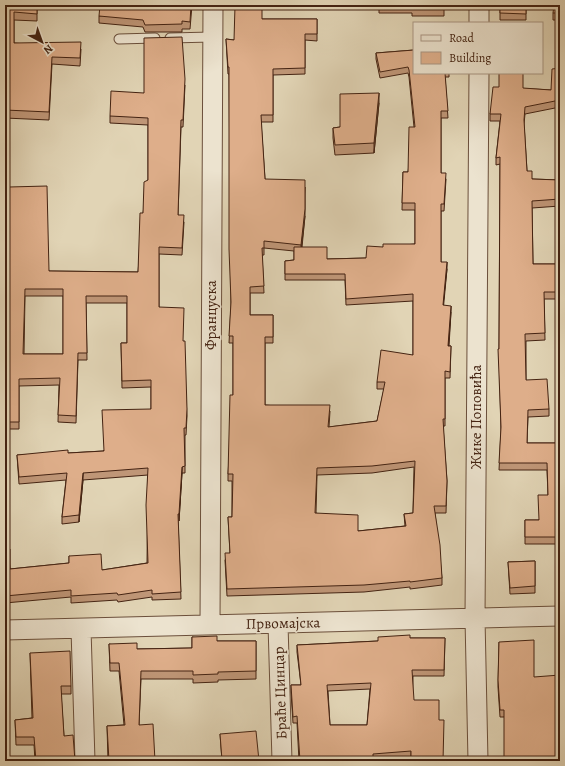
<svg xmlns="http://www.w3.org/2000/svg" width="565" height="766" font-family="Alegreya,serif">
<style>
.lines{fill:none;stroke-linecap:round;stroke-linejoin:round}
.service-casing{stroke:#6b4f3b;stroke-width:11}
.minor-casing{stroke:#6b4f3b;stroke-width:21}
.service{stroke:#ece3cf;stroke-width:9}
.minor{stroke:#ece3cf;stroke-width:19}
.wall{fill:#bf9677;stroke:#442312;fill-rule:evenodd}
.shaded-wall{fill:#9b7a61;stroke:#442312}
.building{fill:#deae8a;stroke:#442312;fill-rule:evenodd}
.labels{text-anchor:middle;stroke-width:3;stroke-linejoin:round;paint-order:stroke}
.street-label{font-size:15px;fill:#442312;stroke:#ece3cf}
</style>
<rect width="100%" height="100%" fill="#e1d4b5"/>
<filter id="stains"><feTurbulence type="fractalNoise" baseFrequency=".005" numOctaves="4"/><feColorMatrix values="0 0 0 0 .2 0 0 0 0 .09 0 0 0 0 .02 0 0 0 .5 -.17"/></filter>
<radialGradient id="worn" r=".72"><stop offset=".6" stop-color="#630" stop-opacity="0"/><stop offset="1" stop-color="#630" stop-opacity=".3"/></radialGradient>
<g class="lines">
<defs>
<path id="service" d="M170 38 212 37
M119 39 155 38"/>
<path id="minor" d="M479 23V5
M278 624 282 761
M210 625 213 5
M81 629 85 761
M5 630 560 616
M478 761 475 618 479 73"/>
</defs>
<!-- service casing -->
<use href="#service" class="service-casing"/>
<!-- minor casing -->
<use href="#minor" class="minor-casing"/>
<!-- service -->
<use href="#service" class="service"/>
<!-- minor -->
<use href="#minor" class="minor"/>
</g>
<!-- wall -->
<path class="wall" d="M5 5H37V21L14 20V43L81 49 80 66 52 64 49 120 5 118Z
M192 5 190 29H182V32H145L143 27 99 23V16Z
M379 5H444V16H412V13H379Z
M500 5H526V20H500Z
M560 5V20H553V13Z
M248 7 262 19H317V41L305 40V74L273 75V122H261L265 179 305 216 302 247 327 259 366 258 383 247 415 244V210H402L403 172H408L414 127 409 77 408 73 380 78 376 59V53L414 50V73H449V77H445L448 118H441V173L446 179 444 211H441V262L447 269 443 305 451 312 449 346H451L450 378H445V426H443L447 481 446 513H435L442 578V585L410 589V587L364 592 227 596 225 560 230 553 228 517H232V481H228V474L233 395V343H229L231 305 229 74H228L226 39 234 40ZM264 248 294 251V260L285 261V280H345L346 305 413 301V355L377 382V389H384L377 421 329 427 330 411 265 405V343H273V315H250V293H264L262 255H264ZM414 467 413 513 404 514 405 526 358 531 316 513 317 475 372 473Z
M560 68V107L525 114 524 124 527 171 532 179 560 180V206L532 208 533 264H558V299H544L545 340 526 341V380L549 409V416L528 417 527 443H560V579L559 544H525V520H539L548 495 547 470H499L501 430 499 349 500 164 496 165V158L500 121H490V114L499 87 551 90Z
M185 85 183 127H181L178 215 184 222 182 255 159 254V307L183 341 187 416 186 435H185V473H182L179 521 178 520 181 599 152 600V597L118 602 117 600 71 603V597L5 603V514L9 521 8 549 10 569 69 563V556L102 570 147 563 148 475 83 480 79 522 62 524V517L66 480 19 484 17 455 68 453 103 451 151 409V387L122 388 121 343H127V303H86L87 360H78L76 423 58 422 59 385 19 386V429H5V171L9 187 49 271 138 272 143 213 148 180V125L110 123V116L144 93ZM25 296H63V354H24Z
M379 103 374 153 335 155 333 138V128L340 127Z
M560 118V149L557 148V141Z
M559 336H560V380H558Z
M5 453 6 467V474H5Z
M535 561V593L510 594 508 562Z
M192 637 217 641H256V679L218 680V682L193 683V679H141L139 725 155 761H108L107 726 124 725 119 671H110L109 644 137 649 192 648Z
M410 638H445L444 676H413L411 757 373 761H299L297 723H293L291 692V685H301L297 652V645L378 641ZM370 689 367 725H330L328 691Z
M499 642 534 677 504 717H500L498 687Z
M30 653 71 686V694H61L64 736 75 761H35L34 745H16L15 720 32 718Z
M220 734 259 761H222Z"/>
<!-- shaded-wall -->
<path class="shaded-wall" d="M379 93V103L374 153V143Z
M305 187V216L301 251V245Z
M447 262V269L443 312V305Z
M451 306V312L448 353V346Z
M182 467V473L179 521V514Z
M83 473V480L79 522V515Z"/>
<!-- building -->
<path class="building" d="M5 5H37V14L14 12V43L81 42 80 58 52 57 49 112 5 110Z
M100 5H191L190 22 182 21V24L145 25 143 20 99 16Z
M248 5H262V19H317V34H305V68L273 69V115H261L265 179 305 180V209L301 245 264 241V248H262L264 286 250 287V315H273V337H265V405H330L328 427 377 421 385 382H377L381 350 413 355V294L346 299 345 274H285V261L294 260V247H327V259L366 258 367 246 383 247V244H415V203H402L403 172H408L409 127H415L409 70 408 67 380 72 376 53 414 50V73H445L448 111H441V173H446L444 204H441V262H447L443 305 451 306 448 346H451L450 372 445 371V419H443L447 481 446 506H434L440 545 442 578 410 582V581L364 585 227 589 225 553H230L228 517H232L233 474H228L230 395H233V336H229L231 302 229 249V67H228L226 39 234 40 235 6 248 7ZM415 461 413 513 404 514 406 526 358 531V515L315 513 317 468 372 466Z
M379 5H444V9H412V6L379 7Z
M500 5H526V14L500 13Z
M554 5H560V13H553Z
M182 37 185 79 183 120H181L178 215H184L182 248 159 247V307L184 308 183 341H185L187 409 186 428H184L185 466 182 467 179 514H178L181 592 152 594V590L118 595 117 593 71 596V590L5 596V514H9L8 549H10V569L69 563V556L101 554 102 570 148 563 146 505 148 468 83 473 79 515 62 517 67 473 19 477 17 455 68 450V453L104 451 102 410 151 409V380L122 381 121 343H127V296H86L87 353H78L76 416 58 415 60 378 19 379V422H5V171H8L9 187 47 186 49 271 138 272 140 213H143L144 182 148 180V118L110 116 111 91 144 93V38ZM25 289H63V354H23Z
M560 68V100L525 107 524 120 527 171H532V179L560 180V199L532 201 533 264H558V292H544L545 333 525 334 526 380 547 379 549 409 528 410 527 443H560V572L559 537H525V520H539L538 495H548L547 463H499L501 427 498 349H499L500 157 496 158 501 114H490L493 87H499V73H523V88L551 90 552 69Z
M379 93 374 143 335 145 333 128 340 127V94Z
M560 118V142L557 141Z
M559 336H560V374H558Z
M5 453 6 467H5Z
M535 561V586L510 588 508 562Z
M410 635V638H445L444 670H412L414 700H439V720H444L443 761H411V751L373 754V761H300L297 716 293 717 291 685H301L297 645 378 641V637ZM371 683 367 725H330L327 685Z
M217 636V641H256V671L218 672V674L193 675V671H141L139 725 153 724 155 761H109L107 726 125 725 119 663H110L109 644 137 643V649L192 648V637Z
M534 640V677L560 675V761H504V710H500L498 680 499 642Z
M70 651 71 686H61L64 736 73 735 75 761H36L34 737H16L15 720 33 718 30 653Z
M256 731 259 761H231V760H222L220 734Z"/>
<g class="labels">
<!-- street labels -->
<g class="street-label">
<text transform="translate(211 315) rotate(-90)" y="5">Француска</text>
<text transform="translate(476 417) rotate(-90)" y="5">Жике Поповића</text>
<text transform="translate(283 623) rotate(-1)" y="5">Првомајска</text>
<text transform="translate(280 693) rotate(-92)" y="5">Браће Цинцар</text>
</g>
</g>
<!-- margin -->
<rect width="565" height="766" fill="none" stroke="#e1d4b5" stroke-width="20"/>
<rect x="6" y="6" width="553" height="754" fill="none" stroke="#442312" stroke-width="2"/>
<rect x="10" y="10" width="545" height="746" fill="none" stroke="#442312"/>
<!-- legend -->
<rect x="413" y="22" width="130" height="52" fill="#ece3cf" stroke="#a99683"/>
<rect x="421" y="35" width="20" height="6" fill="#ece3cf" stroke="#a99683"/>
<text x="449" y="42" font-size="12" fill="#442312">Road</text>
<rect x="421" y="52" width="20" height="12" fill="#deae8a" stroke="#a99683"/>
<text x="449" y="62" font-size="12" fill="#442312">Building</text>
<!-- north arrow -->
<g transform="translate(42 42) rotate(139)" stroke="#ece3cf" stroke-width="3" paint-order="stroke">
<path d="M0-3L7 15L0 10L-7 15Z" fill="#442312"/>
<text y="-6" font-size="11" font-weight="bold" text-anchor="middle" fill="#442312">N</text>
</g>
<rect width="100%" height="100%" filter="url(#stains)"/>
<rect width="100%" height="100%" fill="url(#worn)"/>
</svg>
